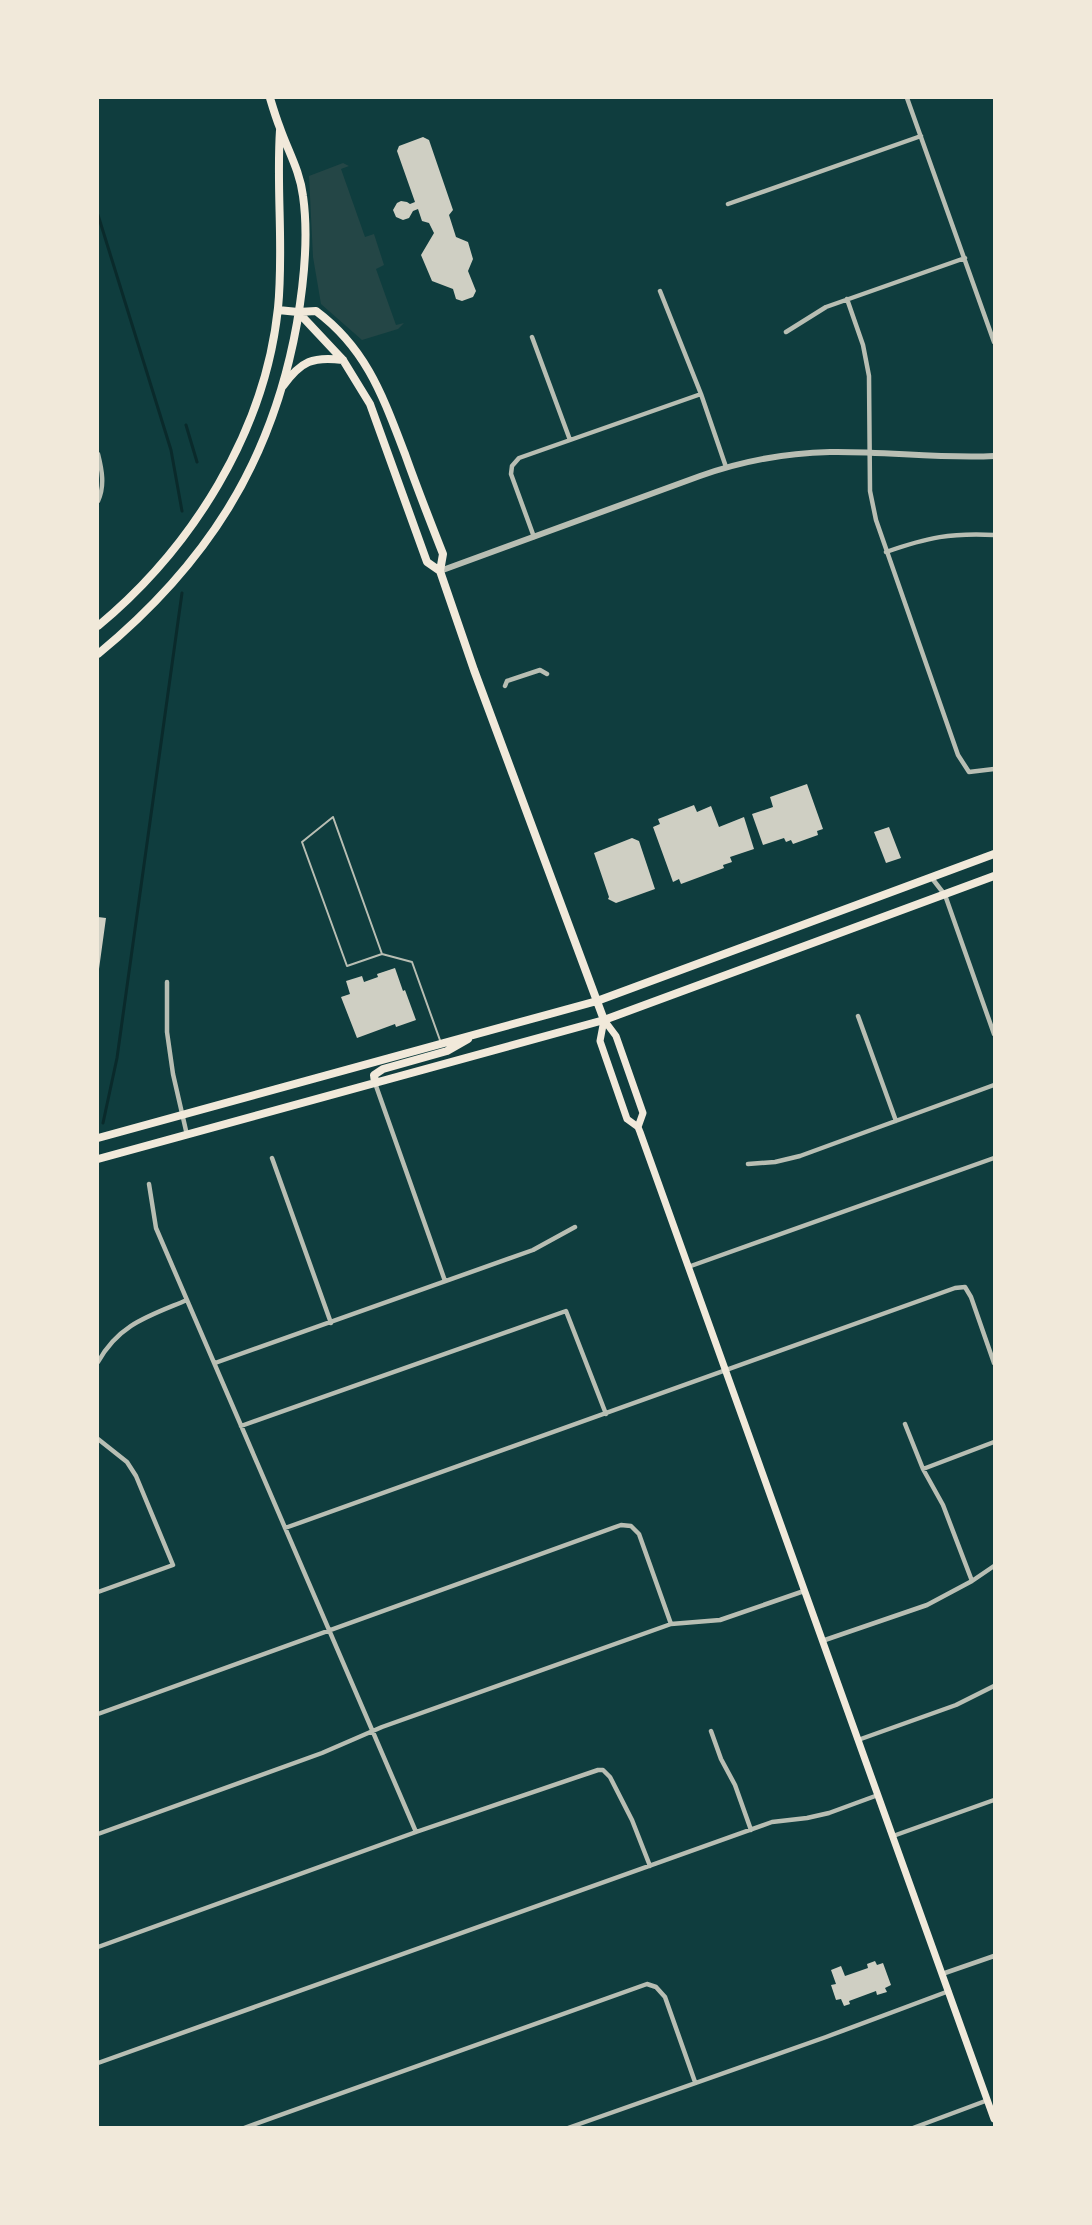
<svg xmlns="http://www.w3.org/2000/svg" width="1092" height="2225" font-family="Quicksand,sans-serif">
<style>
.green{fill:#244646}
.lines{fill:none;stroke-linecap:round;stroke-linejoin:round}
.stream{stroke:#0a2a2b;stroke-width:3}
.building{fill:#cfcfc3}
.service{stroke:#b8beb3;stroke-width:2}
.minor{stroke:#b8beb3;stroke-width:4.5}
.tertiary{stroke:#b8beb3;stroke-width:6}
.secondary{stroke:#f1e9da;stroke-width:7}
.primary{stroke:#f1e9da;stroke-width:8}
</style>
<rect width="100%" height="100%" fill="#0f3d3e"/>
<!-- green -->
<path class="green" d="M343 163 349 166 341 169 365 237 374 234 384 265 376 269 396 325 404 323 398 329 362 340 321 304 313 257 309 176Z"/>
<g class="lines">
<!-- stream -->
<path class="stream" d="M98 215 171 450 182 511
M186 425 197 462
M103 1123 117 1058 182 593"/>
</g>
<!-- building -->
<path class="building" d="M423 137 429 140 453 210 449 215 456 237 468 242 473 259 468 271 476 291 473 297 462 301 456 299 453 289 432 281 421 255 434 233 429 223 422 221 418 209 413 211 409 218 403 220 396 217 393 210 397 203 401 201 407 202 410 204 415 202 397 151 399 146Z
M807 784 823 829 817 831 818 835 793 844 791 840 786 842 784 838 763 845 752 814 773 807 770 797Z
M694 805 697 812 711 806 719 827 744 817 754 849 730 857 732 862 723 865 724 868 681 884 679 879 673 882 653 827 660 824 658 819Z
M889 827 901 858 886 863 874 832Z
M632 838 639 841 655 889 616 903 608 899 609 897 594 853Z
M98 917 106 918 99 969H98Z
M395 968 403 991 405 990 416 1020 396 1027 395 1024 357 1038 341 997 350 994 346 981 362 976 364 982 378 977 377 974Z
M875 1961 877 1965 883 1963 891 1985 885 1988 887 1992 877 1995 876 1991 849 2001 850 2004 844 2006 841 1999 836 2000 831 1985 836 1984 831 1970 841 1966 845 1976 868 1968 867 1964Z"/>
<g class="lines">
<!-- service -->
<path class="service" d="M382 954 347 966 302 842 333 817 382 954 412 962 441 1043"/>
<!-- minor -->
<path class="minor" d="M907 98 994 342
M728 204 921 136
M660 291 701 394 726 467
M847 299 863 345 869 376 870 491 876 520 958 755 969 772 994 769
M786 332 826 307 965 258
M532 337 570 440
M98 454C102 470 105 486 98 501
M534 537 511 474 512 466 519 458 701 394
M886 552C929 537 950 533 994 535
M505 686 507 681 540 670 547 674
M931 877 945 895 994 1034
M167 982V1032L173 1074 187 1135
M858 1016 896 1121
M375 1083 445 1281
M272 1158 331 1323
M748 1164 775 1162 800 1156 994 1085
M149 1184 156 1228 416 1832
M688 1267 994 1158
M98 1362C119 1324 149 1316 187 1300
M215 1363 533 1250 575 1227
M905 1424 923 1469 943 1505 972 1581
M241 1426 566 1311 606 1414
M98 1439 127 1462 136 1476 173 1565 98 1592
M923 1469 994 1442
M285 1528 955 1288 965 1287 971 1297 994 1363
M822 1641 927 1605 972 1581 994 1566
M98 1714 621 1525 631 1526 639 1534 671 1624
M711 1731 721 1759 735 1785 751 1830
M858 1740 956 1705 994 1686
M98 1834 322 1753 382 1727 671 1624 720 1620 804 1591
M893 1836 994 1800
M98 1947 416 1832 598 1770H603L610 1777 632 1820 650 1866
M942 1974 994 1956
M98 2063 772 1822 807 1818 829 1813 878 1795
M244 2128 647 1984 656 1987 665 1997 695 2082
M568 2128 826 2037 949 1991
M913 2128 988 2100"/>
<!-- tertiary -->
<path class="tertiary" d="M440 571 700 476C742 461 785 453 830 452 885 451 940 459 994 456"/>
<!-- secondary -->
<path class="secondary" d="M604 1020 600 1041 627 1119 638 1127 640 1132 994 2119
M604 1020 616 1036 643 1113 638 1127"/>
<!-- primary -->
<path class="primary" d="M278 310 298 312 316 311C367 349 383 397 405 454 417 488 430 521 443 554L440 571 474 670 604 1020
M298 312 343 360 370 404 427 562 440 571
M283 386C301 361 313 356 343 360
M98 626C192 548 265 432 278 308 284 248 276 189 280 130
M98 654C206 565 272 463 297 323 304 282 309 238 303 196 300 171 288 151 280 128 276 118 273 108 270 98
M375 1083 374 1075 383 1069 447 1051 468 1039
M98 1138 597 1001 994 854
M98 1159 604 1020 994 876"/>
</g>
<!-- border -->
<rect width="1092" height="2225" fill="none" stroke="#f1e9da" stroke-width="198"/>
</svg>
